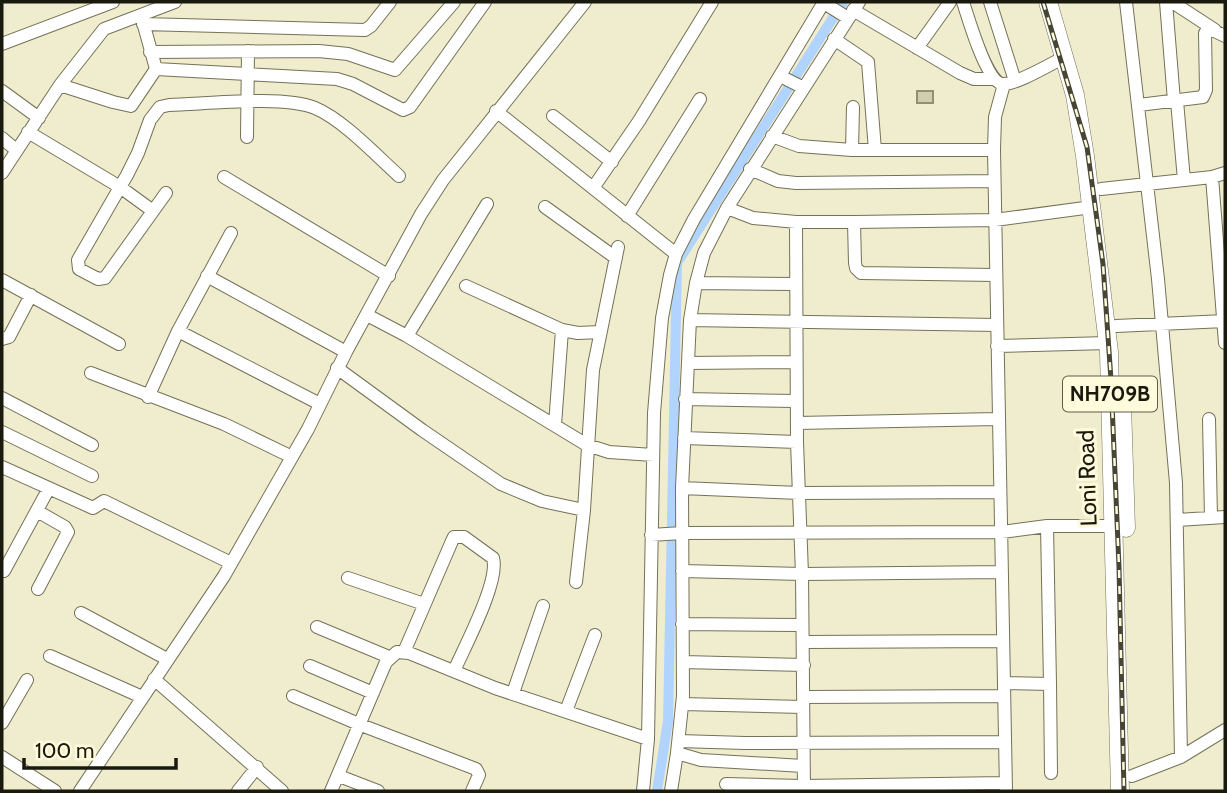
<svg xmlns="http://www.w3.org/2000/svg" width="1227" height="793" font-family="Cabin,sans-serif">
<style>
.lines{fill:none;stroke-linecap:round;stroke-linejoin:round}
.canal{stroke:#b1d4ff;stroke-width:10}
.building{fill:#d1cdb0;stroke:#928f73;stroke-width:2}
.minor-casing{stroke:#747156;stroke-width:14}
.highway-casing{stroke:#747156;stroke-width:19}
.minor{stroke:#fff;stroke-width:12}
.highway{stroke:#fff;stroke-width:18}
.rail-casing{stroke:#464536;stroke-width:5}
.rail{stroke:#fefadc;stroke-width:2.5;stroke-dasharray:8;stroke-linecap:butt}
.labels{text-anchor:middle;stroke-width:6;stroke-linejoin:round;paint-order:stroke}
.shield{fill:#fefadc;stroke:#5e5c4c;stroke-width:2}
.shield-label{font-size:21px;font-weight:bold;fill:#1a190e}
.street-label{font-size:23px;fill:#1a190e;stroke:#fefadc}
</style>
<rect width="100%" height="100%" fill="#f0edcf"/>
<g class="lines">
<!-- canal -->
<path class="canal" d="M657 791 668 721 677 263 843 2"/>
</g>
<!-- building -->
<path class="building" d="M917 91H933V103H917Z"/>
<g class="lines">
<defs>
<path id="minor" d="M963 2C968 17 987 84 1003 84 1018 84 1050 64 1065 57
M990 2 1015 81
M1126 2 1158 279 1176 483 1181 757
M1166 2 1174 101
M1172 2 1215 30
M824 3 848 18
M853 10 960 73 974 79H992
M141 15 156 69 337 79 353 84 403 110 410 107 485 2
M143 24 365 30 371 26 390 2
M834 39 868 62 875 150
M2 44 113 2
M917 48 950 2
M150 52 319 51 348 54 395 70 454 2
M780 76 804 88
M1004 84 995 117 994 150 1006 791
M60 85 113 102 131 106 156 69
M2 91 39 118
M1177 101 1184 180
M1139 105 1203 97 1206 90 1205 33 1210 29 1225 36
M496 111 676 254
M553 116 612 162
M28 132 120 187 153 211
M772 136 799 146 852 150H994
M247 137 248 51
M2 138 16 150
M852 150 853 107
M750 169 778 181 796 183 994 181
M2 173 60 85 104 29 175 2
M224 177 389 276
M1212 177 1225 343
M593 188 639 121 712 2
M1101 189 1212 177 1225 173
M166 193 105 278 98 279 79 269 78 260 127 175 138 153 150 120 160 107 169 105C206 104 283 95 315 108 342 119 377 156 399 176
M545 207 616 258
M727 208 753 218 796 222H854L995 220 1092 207
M627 216 700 99
M796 222 797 442 802 574 804 791
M854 222 855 263 856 268 861 273 995 275
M207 276 346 352
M2 280 119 344
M696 283 796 284
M466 286 562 330 578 333 600 332
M367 315 407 336 587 445 609 452 653 455
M690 320 997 325
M1116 326 1225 321
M178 331 320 404
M407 336 487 204
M2 339 9 337 31 295
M997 346 1108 343
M688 363 796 362
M337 368 422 430 501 484 542 501 584 510
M91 373 224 424 292 457
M148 397 178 331 231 233
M2 398 92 445
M685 399 796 401
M1209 419 1211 518
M797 423 997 419
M555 425 562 330
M2 432 92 476
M684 438 797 442
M2 467 93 508 104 501 231 563
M682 488 800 493 1000 492
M37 511 65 527 68 532 38 589
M1177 520 1225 517
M651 535 682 533 1002 532 1047 526H1119
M4 571 49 488
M682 571 802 574 1002 572
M348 578 424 604
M576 582 584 510 593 370 618 247
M81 613 167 659
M682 624 802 625
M317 627 389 657
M803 642 1003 641
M404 652 452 541 454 537H464L493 558C500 581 464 648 454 671
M50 656 142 697
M683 662 804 665
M310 666 373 693
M154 679 282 791
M1004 683 1050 684 1047 526
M1050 684 1051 773
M513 693 543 606
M293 696 361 725 476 769 479 775 472 791
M804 697 1004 696
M682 704 803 707
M566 711 595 635
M2 723 27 680
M679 741 745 743 1004 742
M677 753 701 760 803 766
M2 757 55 791
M339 776 378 791
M1132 776 1181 757 1225 730
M726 784 803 786 1005 783
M80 791 224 576 308 429 346 352 421 214 443 180 585 2
M238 791 257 767
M331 791 386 662 397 652 409 653 495 688 648 739
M643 791 648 739 654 413 662 318 670 275 676 254 694 219 824 2
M671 791 677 753 683 696 682 488 690 320 696 283 704 253 727 208 859 2"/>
<path id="highway" d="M1048 2 1075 95 1085 156 1109 352 1120 791
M1122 405 1126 528"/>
</defs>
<!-- minor casing -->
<use href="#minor" class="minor-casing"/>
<!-- highway casing -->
<use href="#highway" class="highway-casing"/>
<!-- minor -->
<use href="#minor" class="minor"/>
<!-- highway -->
<use href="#highway" class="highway"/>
<defs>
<path id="rail" d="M1043 2 1087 147 1103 264 1111 380 1119 567 1124 791"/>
</defs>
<!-- rail casing -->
<use href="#rail" class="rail-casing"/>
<!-- rail -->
<use href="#rail" class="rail"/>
</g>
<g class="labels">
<!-- shield labels -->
<rect class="shield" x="1063" y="376.5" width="94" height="35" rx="5"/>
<g class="shield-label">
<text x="1110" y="401">NH709B</text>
</g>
<!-- street labels -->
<g class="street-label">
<text transform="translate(1087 478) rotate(-92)" y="8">Loni Road</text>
</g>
</g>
<!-- border -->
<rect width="1227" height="793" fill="none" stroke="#1a190e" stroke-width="7"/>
<!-- scale -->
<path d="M24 758v10h152v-10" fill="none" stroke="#1a190e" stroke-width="3.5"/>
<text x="35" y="758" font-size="21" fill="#1a190e" stroke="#fefadc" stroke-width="5" paint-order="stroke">100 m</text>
</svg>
